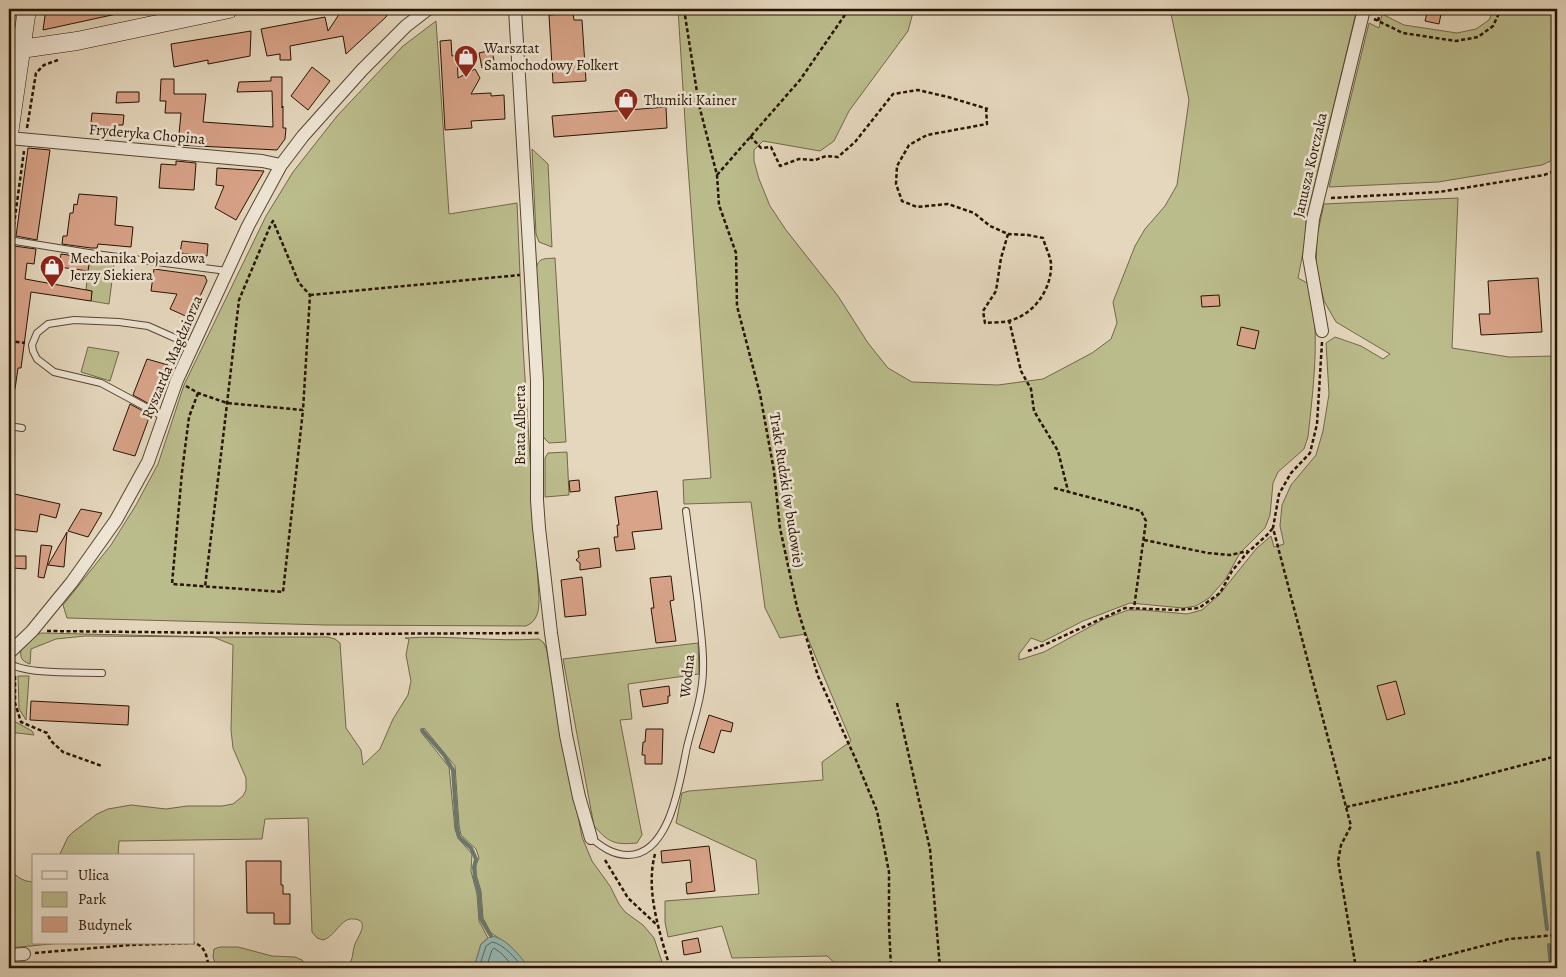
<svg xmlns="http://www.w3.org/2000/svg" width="1566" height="977" font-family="Alegreya,serif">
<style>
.green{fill:#bbbc8c;stroke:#716846}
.water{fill:#96b9b5;stroke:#6a776d}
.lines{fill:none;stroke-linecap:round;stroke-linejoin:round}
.shore{stroke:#5e665b;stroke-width:1}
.stream{stroke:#6a776d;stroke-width:4}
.building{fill:#d8a388;stroke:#271301}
.lane-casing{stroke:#564430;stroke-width:8}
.street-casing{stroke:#564430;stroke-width:14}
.secondary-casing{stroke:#271301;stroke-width:19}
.path{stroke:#271301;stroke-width:2.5;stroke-dasharray:4 2.5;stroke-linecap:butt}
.lane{stroke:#eee5d4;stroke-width:6}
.street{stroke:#eee5d4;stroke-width:12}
.secondary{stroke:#eee5d4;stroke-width:18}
.labels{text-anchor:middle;stroke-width:5;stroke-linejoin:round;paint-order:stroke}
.poi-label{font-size:15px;fill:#271301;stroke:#eee5d4;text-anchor:start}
.street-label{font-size:15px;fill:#271301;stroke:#eee5d4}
</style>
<rect width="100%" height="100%" fill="#e5d7bd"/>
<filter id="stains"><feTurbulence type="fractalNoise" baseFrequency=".004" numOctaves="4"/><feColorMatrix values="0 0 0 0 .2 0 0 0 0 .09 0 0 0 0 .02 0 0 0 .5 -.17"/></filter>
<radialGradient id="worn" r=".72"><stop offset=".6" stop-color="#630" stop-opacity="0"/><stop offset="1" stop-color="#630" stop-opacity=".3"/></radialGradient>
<!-- green -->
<path class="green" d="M678 9H914L908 31 849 111 834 141 820 151 763 141 754 150V161L759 179 770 206 786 230 838 296 868 343 888 368 912 382 998 385 1043 379 1092 353 1111 339 1117 323 1113 302 1135 246 1145 229 1165 206 1177 185 1189 100 1170 9H1357L1306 221V237L1298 278 1309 284C1321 331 1313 389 1308 437L1304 449 1278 472 1273 483 1270 515 1265 528 1240 553 1225 580 1209 598 1196 606 1183 608 1130 603 1083 621 1042 642 1031 638 1019 654V660L1044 652 1104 619 1128 610H1143L1187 614 1202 610 1219 595 1256 549 1271 536 1274 547 1284 544 1280 526 1282 505 1291 485 1316 455 1323 431 1329 394 1326 343 1335 337 1361 346 1383 359 1390 354 1336 322 1324 301 1316 266 1317 236 1324 204 1458 198 1452 348 1509 357 1557 356V964L1532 968H840L827 956 732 958 722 926 668 937 665 922V901L759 894 756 860 676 823 682 793 689 791 823 780 822 762 851 741 806 634 780 638 765 608 751 502 684 504 683 480 711 478 687 153Z
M1494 9H1557V158L1542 165 1438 182 1329 187 1369 23 1379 28 1382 14 1404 25 1457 33 1476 29 1489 20Z
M436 21 449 214 517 203 523 346 539 598C539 610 538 621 526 626L326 625 67 618 63 605 111 545 136 505 158 464 184 385 266 216 293 172 337 116 403 46Z
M532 149 548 164 552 247 539 242 536 234Z
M555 258 566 442 549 443 545 439 542 434 536 270C538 257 544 259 555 258Z
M89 262 114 265 109 304 91 301 92 291 86 290Z
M88 347 119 352 110 381 81 372Z
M567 452 569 495 545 497V458L548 453Z
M41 633 213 637H328L335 639 340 643 346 728 361 750 363 765 380 749 393 719 408 695 411 681 406 655 409 639 405 638C449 635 494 642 539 639L544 643 547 651 557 713 562 730 582 837 592 861 610 886 619 904 625 912 643 925 654 938 664 968H529L509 945 491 933 483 918 481 891 476 874V865L479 858 476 849 461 835 459 825 455 766 424 728 421 732 449 767 455 829 458 838 472 854 471 871 477 894 479 921 488 938 481 944 474 968H344C355 961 351 955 355 944 357 938 371 920 354 919 341 917 336 936 323 940L317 938 312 932 308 818 265 819 262 839 119 841 118 856H59L68 837 73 832 97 814 108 809 131 805 166 809 187 806H222L233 804 243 796 246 790V778L233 748 231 730 233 645 213 637 85 636 56 639 31 649 30 664C21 661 20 657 21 649L34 636Z
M698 643 699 674 628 684 632 719 620 720 642 835 637 843C615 845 609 843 594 826L563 659Z
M9 672 10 703 14 721 32 731 34 735 9 732Z
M18 676H29L26 720 19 709Z
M9 865C13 875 22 882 34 882V943H62L9 948Z
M220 947H238L272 956 295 957 302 960 309 968H217L213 957 214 949Z"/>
<!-- water -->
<path class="water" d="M491 936C507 938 520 956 529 968H474L481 944Z"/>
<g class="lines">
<!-- shore -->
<path class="shore" d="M479 968 486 946 492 942C504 944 516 959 523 968
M486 968 492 950 494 948 501 953 515 968"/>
<!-- stream -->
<path class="stream" d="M422 730 444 755 453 770 457 829 459 837 471 848 476 859 474 867 475 878 479 892 481 919 491 936
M1538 853 1547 929
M1549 945 1551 968"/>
</g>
<!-- building -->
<path class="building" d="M46 9H120L121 13 43 30Z
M363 9H390L386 17 346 54 343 36 290 46 291 60H280V54L267 56 261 29 325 17 328 31 340 13Z
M1428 9H1440L1439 13 1441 14 1439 24 1425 21Z
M573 13 574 20H582L586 81 553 83 549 15Z
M251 31 250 56 208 64V60L174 67 171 44Z
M451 40 452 56 457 55 458 78 475 69 480 78 471 94 491 93V96L504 95 505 119 471 121 472 128 445 130 440 41Z
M492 50 495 66 482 68 479 53Z
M312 67 330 81 308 110 291 96Z
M271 77H282V108L283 106V128H286L285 139 277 150 178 145 181 113H165L166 101H160L161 79H174V94H206L203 122 273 127 272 91 237 92 239 82 271 81Z
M117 92H139V102L116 103Z
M666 107 667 128 554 137 552 116Z
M92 113 124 115 123 125H116V133L97 132V124L91 123Z
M28 148 50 150 37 240 16 236Z
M176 161 196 163 194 190 159 188 161 164 176 165Z
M217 168 264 171 236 220 215 208 224 186 216 185Z
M79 194 117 197 115 225 133 227 131 247 98 244 97 248H91L62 244 63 236H67L70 213H73L74 204 77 205Z
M182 241 208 244 207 256 180 253Z
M14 246 36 249 34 264 27 263 25 279 92 291 91 301 31 292 21 368H18L15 389 9 388V282Z
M61 254 90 258 88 271 59 267Z
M154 269 205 276 207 281 190 318 170 309 177 294 151 291Z
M1538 278 1542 332 1481 335 1479 314H1490L1488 281Z
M1219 295 1220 306 1202 307 1201 296Z
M1241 327 1259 331 1255 349 1237 345Z
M147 359 168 365 153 406 133 395Z
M130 404 150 415 135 456 113 450Z
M579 480 580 491 570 492 569 481Z
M657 491 662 529 632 532 635 549 616 551 614 537H618L617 525H619L615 497Z
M10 493 60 504 56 518 40 514 37 532 9 529Z
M81 509 102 513 88 537 68 531Z
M67 532 64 567 48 565Z
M41 545 52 546 44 578 38 577Z
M599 548 601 567 580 570V563L576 560 579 557 578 551Z
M14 556H26V569L13 568Z
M671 576 674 600 670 601 676 641 656 643 651 608H654L650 578Z
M582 577 586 615 565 617 561 580Z
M1396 681 1405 714 1387 720 1377 686Z
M669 686 670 696H668V703L643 707 640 690Z
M31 701 129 706 128 725 30 720Z
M709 715 733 723 731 732 721 730 714 753 699 748Z
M646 729H663L662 764H645V755H642L643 742H645Z
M709 846 715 891 687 894 686 883 692 882 690 860 662 863 661 851Z
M246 861H281V885H283V894H290V924H274V913H247Z
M698 938 701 952 684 955 682 941Z"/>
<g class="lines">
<defs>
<path id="lane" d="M9 240 95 254 227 271
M164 417 101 383 54 372 37 359 33 351 32 345 37 333 48 324 74 320 119 322 148 326 193 346
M9 426 22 428
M9 663C26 675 79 672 102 673
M591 838C602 847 613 855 628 855 671 855 680 779 687 747 693 722 703 695 703 669 704 648 700 627 698 605 694 574 690 543 686 511"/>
<path id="street" d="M515 9 537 381V500L539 528 551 633 566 735 579 797 591 838
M9 138 262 161 281 165
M1322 331 1309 257 1313 219 1364 9
M9 653 32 631 72 582 116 520 148 462 177 380 248 226 281 165 303 136 362 70 406 26 428 9
M9 955 24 954"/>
<path id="secondary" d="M21 49 77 41 229 9
M9 134 27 9"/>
</defs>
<!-- lane casing -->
<use href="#lane" class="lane-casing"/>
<!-- street casing -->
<use href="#street" class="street-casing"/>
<!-- secondary casing -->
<use href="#secondary" class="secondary-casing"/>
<!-- path -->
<path class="path" d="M684 9 699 105 717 175 719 205 736 253 737 306 760 394 774 471 780 528 797 607 818 676 856 760 877 811 889 872V926L891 968
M1374 19 1403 33 1456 41 1478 37 1493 26 1501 9
M1378 21 1381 9
M986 108 987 124 927 135 909 145 897 166 896 184 902 201 917 207 948 204 974 213 990 226 1008 234 1001 258 996 291 983 311 985 323C993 322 1004 323 1012 320 1035 313 1052 288 1051 264 1051 258 1045 246 1043 238L1028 235 1008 234
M27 128 36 73 44 65 58 60
M750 136 761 148 771 147 780 166 799 159 815 160 826 156 838 157 855 142 893 94 918 90 948 97 988 109
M717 175 800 80 849 9
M1331 198 1439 192 1544 175 1557 170
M13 232 24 151
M9 260 10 250
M310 295 520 275
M1009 320 1021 371 1031 389 1034 411 1058 451 1068 491
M9 341 25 343
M1322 342 1317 424 1310 453 1291 473 1279 494 1273 528 1351 826 1341 845 1338 861 1356 968
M186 386 198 393 227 403 303 410 310 295 299 283 273 221 271 224 239 300 225 421 205 587
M198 393 189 417 182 472 172 584 283 592 303 410
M1054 488 1141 511 1146 521 1134 608
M1144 540 1208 553 1230 555 1248 551
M47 631 322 634 539 633
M1028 651 1046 644 1125 608 1177 610 1199 608 1220 593 1232 571 1246 554 1267 535 1273 528
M15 676V703L21 722 47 733 51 741 63 752 102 766
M897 703 930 849 940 968
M1346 807 1462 781 1557 756
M655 854C645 891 660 933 670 968
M605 860 628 898 657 925
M35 953 130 945 194 943C206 946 207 958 209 968
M1398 968 1509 939 1557 935"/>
<!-- lane -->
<use href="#lane" class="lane"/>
<!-- street -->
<use href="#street" class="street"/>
<!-- secondary -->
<use href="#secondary" class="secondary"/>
</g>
<!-- icons -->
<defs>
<symbol id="shop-pin" viewBox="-11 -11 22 30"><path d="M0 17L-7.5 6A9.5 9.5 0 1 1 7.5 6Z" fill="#8f2418" stroke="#eee5d4"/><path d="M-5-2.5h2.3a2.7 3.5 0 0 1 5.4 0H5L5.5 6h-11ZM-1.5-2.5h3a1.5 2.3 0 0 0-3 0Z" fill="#fff"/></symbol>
</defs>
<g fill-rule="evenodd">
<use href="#shop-pin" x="452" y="43" width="28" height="38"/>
<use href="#shop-pin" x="612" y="86" width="28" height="38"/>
<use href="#shop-pin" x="38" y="253" width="28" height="38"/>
</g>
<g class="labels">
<!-- poi labels -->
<g class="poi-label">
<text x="484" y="53">Warsztat<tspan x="484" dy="17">Samochodowy Folkert</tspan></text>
<text x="644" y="105">Tłumiki Kainer</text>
<text x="70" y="263">Mechanika Pojazdowa<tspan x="70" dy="17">Jerzy Siekiera</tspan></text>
</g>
<!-- street labels -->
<g class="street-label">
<text transform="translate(147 134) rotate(5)" y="5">Fryderyka Chopina</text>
<text transform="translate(1310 165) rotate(-77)" y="5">Janusza Korczaka</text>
<text transform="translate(172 357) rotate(-67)" y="5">Ryszarda Magdziorza</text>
<text transform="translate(520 425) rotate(-90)" y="5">Brata Alberta</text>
<text transform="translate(787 490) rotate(81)" y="5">Trakt Rudzki (w budowie)</text>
<text transform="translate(687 676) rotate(-84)" y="5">Wodna</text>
</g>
</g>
<!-- margin -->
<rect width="1566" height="977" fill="none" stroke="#e5d7bd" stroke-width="30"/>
<rect x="10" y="10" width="1546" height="957" fill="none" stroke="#271301" stroke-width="2.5"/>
<rect x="15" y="15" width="1536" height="947" fill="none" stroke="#271301"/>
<!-- legend -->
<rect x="32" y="854" width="162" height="90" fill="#eee5d4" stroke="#9e9180"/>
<rect x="42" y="871" width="25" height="8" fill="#eee5d4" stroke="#9e9180"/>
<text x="78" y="880" font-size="15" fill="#271301">Ulica</text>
<rect x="42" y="892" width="25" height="15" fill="#bbbc8c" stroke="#9e9180"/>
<text x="78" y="904" font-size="15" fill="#271301">Park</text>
<rect x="42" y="917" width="25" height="15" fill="#d8a388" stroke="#9e9180"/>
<text x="78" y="930" font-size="15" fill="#271301">Budynek</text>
<rect width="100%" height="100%" filter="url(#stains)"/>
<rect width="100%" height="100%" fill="url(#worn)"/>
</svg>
